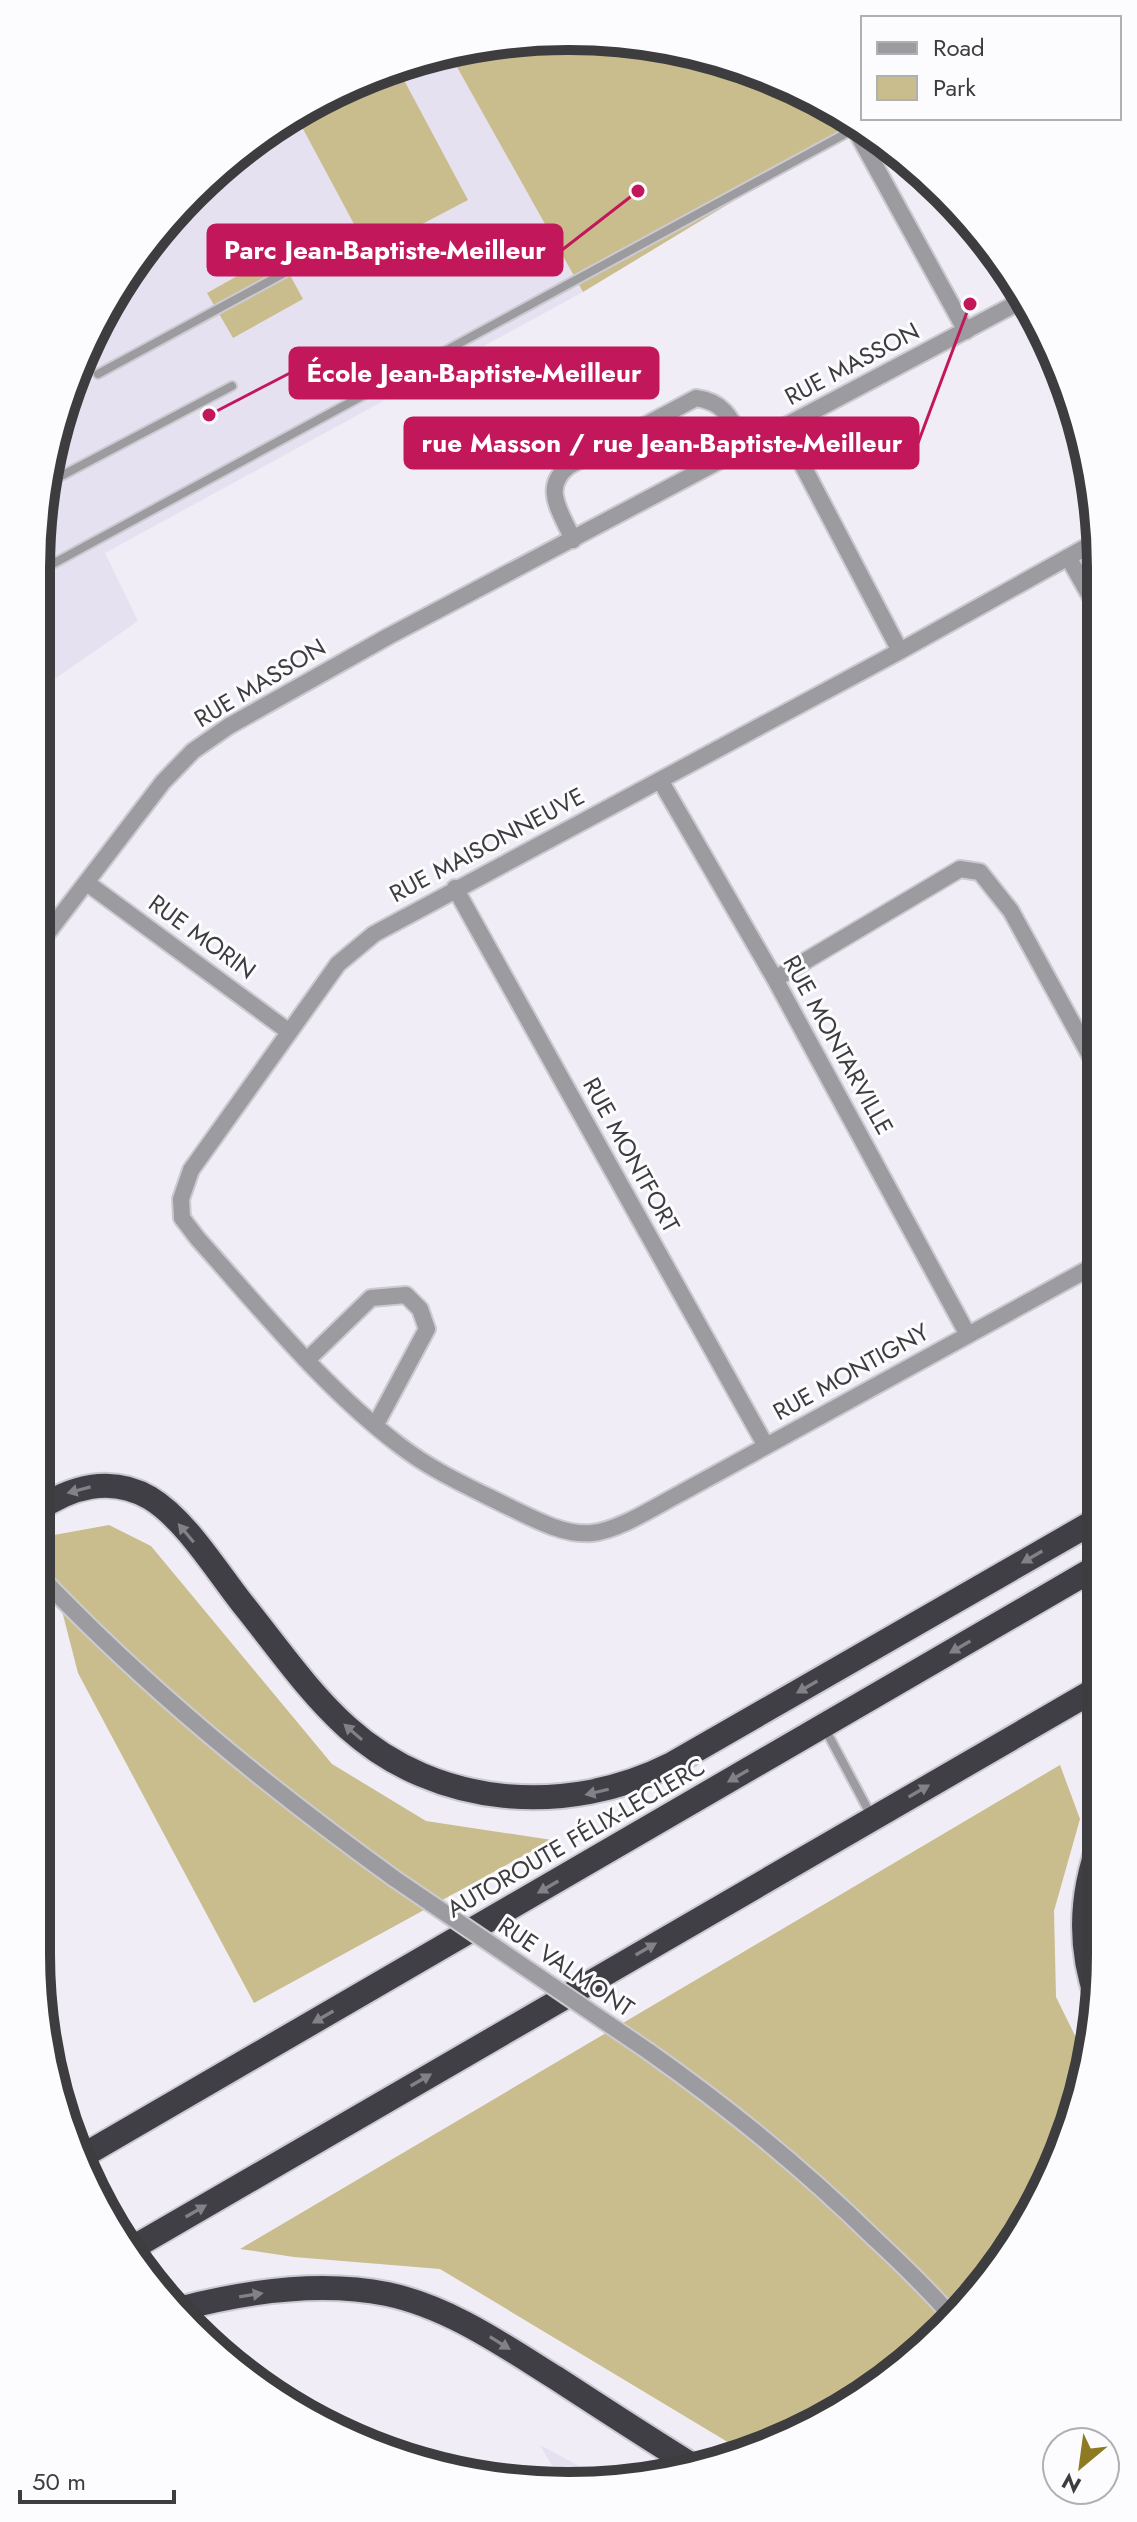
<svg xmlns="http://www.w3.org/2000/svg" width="1137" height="2522" font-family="Jost,sans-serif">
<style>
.built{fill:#e6e1f1}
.green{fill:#c9bd8d}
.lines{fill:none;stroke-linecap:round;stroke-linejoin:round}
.service-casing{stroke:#cccad1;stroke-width:12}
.minor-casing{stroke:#cccad1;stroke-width:20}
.tertiary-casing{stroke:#cccad1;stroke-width:20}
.motorway-casing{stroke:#cccad1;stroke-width:28}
.service{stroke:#9c9b9f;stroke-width:8}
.minor{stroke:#9c9b9f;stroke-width:16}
.tertiary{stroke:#9c9b9f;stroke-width:16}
.motorway{stroke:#413f46;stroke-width:24}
.tertiary-bridge-casing{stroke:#cccad1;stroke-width:20;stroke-linecap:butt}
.tertiary-bridge{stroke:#9c9b9f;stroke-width:16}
.oneway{fill:#828186}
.labels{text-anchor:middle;stroke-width:6;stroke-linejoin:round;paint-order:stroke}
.street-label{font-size:24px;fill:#3d3c3f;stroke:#fcfcfe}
.rim{fill:none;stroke:#3d3c3f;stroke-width:10}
.leader{fill:none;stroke:#c2185b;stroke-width:3}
.callout-dot{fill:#c2185b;stroke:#fcfcfe;stroke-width:3}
.callout{fill:#c2185b;stroke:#c2185b;stroke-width:3}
.callout-label{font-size:26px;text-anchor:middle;font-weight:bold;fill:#fff}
</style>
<rect width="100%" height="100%" fill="#f0edf6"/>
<!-- built -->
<path class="built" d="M448 51 583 292 105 553 138 621 36 692V568L46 465 76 365 125 273 192 192 272 126 364 77Z
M540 2445 609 2482 563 2485Z"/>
<!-- green -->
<path class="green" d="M568 36 672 46 772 76 851 122 854 128 583 292 448 51 464 46Z
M397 67 468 200 369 252 295 114 364 77Z
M278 253 303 299 233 338 207 293Z
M109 1525 151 1546 332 1764 426 1821 552 1840 254 2003 78 1673 43 1537Z
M1060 1765 1080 1819 1054 1911 1056 1997 1089 2064 1061 2157 969 2305 834 2415 741 2450 440 2269 294 2257 240 2249Z"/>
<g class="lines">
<defs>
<path id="service" d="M98 374 334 246
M44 485 232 386
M36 573 854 129
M36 1402 47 1396
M824 1727 872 1817"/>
<path id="minor" d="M851 122 966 331
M783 428 900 651
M573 540C562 513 540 488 569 466L696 398C726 402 732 421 745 446
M1097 541 900 651 374 934 338 964 191 1170 181 1199 182 1218 198 1239C262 1310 323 1387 399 1445 431 1470 469 1487 505 1505 530 1517 563 1536 592 1533 620 1530 656 1506 681 1493L1099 1263
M1068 557 1097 608
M660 780 775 979 968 1335
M87 883 288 1031
M455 888 766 1446
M775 979 960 869 980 872 1011 911 1098 1070
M307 1360 371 1298 406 1295 420 1309 427 1329 375 1426"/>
<path id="tertiary" d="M36 948 163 782 193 751 229 726 389 636 1023 300
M36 1572C146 1688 265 1785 395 1879
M648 2051C729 2108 805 2170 875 2239 902 2264 929 2290 953 2318"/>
<path id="motorway" d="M36 1511C70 1487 111 1475 150 1498 185 1519 216 1570 242 1603 276 1645 307 1691 348 1728 437 1808 567 1817 672 1764L1100 1518
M1097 1999C1078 1946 1081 1891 1101 1839
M79 2158 1100 1565
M129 2250 1100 1687
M175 2310C242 2292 318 2280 387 2294 449 2307 503 2345 556 2378 602 2408 648 2438 695 2467"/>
</defs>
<!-- service casing -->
<use href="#service" class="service-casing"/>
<!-- minor casing -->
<use href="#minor" class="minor-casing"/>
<!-- tertiary casing -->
<use href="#tertiary" class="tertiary-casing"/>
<!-- motorway casing -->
<use href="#motorway" class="motorway-casing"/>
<!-- service -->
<use href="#service" class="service"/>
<!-- minor -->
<use href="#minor" class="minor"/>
<!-- tertiary -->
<use href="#tertiary" class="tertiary"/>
<!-- motorway -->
<use href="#motorway" class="motorway"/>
<defs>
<path id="tertiary-bridge" d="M395 1879 648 2051"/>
</defs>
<!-- tertiary-bridge casing -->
<use href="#tertiary-bridge" class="tertiary-bridge-casing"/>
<!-- tertiary-bridge -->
<use href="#tertiary-bridge" class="tertiary-bridge"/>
</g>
<!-- one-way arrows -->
<defs><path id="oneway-solid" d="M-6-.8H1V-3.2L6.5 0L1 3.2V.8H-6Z" transform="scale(2)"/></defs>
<g class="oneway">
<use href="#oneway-solid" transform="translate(79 1490) rotate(165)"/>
<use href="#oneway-solid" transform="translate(186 1533) rotate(-130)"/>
<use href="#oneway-solid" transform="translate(1032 1557) rotate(150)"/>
<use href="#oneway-solid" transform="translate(960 1647) rotate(150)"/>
<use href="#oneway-solid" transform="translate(807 1687) rotate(150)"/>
<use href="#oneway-solid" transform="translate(353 1732) rotate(-139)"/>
<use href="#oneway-solid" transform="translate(738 1776) rotate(150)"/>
<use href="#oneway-solid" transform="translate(919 1791) rotate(-30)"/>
<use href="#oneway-solid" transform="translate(597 1792) rotate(167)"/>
<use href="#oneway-solid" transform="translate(548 1887) rotate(150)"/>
<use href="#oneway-solid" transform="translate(646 1949) rotate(-30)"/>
<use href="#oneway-solid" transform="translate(323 2017) rotate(150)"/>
<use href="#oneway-solid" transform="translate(421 2080) rotate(-30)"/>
<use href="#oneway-solid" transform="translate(196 2211) rotate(-30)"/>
<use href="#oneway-solid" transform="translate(251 2295) rotate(-9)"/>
<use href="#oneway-solid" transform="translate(500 2343) rotate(32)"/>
</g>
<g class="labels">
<!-- street labels -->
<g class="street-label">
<text transform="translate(852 364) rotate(-28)" y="8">RUE MASSON</text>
<text transform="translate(260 683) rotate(-31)" y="8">RUE MASSON</text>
<text transform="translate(487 845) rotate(-28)" y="8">RUE MAISONNEUVE</text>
<text transform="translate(202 937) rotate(36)" y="8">RUE MORIN</text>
<text transform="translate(838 1045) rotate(61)" y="8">RUE MONTARVILLE</text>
<text transform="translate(631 1155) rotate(61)" y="8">RUE MONTFORT</text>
<text transform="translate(851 1372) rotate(-29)" y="8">RUE MONTIGNY</text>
<text transform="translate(576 1838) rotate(-30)" y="8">AUTOROUTE FÉLIX-LECLERC</text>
<text transform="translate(566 1967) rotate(34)" y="8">RUE VALMONT</text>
</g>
</g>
<!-- crop -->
<path d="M0 0H1137V2522H0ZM568 50H569A518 518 0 0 1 1087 568V1954A518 518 0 0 1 569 2472H568A518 518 0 0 1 50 1954V568A518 518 0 0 1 568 50Z" fill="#fcfcfe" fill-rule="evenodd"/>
<path class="rim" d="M568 50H569A518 518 0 0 1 1087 568V1954A518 518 0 0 1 569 2472H568A518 518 0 0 1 50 1954V568A518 518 0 0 1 568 50Z"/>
<!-- callouts -->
<path class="leader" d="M638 191L562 250M209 415L290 373M970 304L918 443"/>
<g class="callout-dot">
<circle cx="638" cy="191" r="8"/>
<circle cx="209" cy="415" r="8"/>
<circle cx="970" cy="304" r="8"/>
</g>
<g class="callout">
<rect x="208" y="225" width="354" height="50" rx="8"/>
<rect x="290" y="348" width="368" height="50" rx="8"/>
<rect x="405" y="418" width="513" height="50" rx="8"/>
</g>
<g class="callout-label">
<text x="385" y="259">Parc Jean-Baptiste-Meilleur</text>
<text x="474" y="382">École Jean-Baptiste-Meilleur</text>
<text x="662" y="452">rue Masson / rue Jean-Baptiste-Meilleur</text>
</g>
<!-- legend -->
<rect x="861" y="16" width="260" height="104" fill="#fcfcfe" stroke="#b0afb2" stroke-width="2"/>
<rect x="877" y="42" width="40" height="12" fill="#9c9b9f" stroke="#b0afb2" stroke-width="2"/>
<text x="933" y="56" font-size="24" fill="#3d3c3f">Road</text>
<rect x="877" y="76" width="40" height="24" fill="#c9bd8d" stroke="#b0afb2" stroke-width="2"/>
<text x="933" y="96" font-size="24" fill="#3d3c3f">Park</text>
<!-- north arrow -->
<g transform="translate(1081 2466) rotate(209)"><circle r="38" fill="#fcfcfe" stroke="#b0afb2" stroke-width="2"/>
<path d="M0-6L14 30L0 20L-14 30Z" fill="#8e7a20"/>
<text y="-12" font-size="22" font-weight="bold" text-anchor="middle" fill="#3d3c3f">N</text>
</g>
<!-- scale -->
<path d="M20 2490v12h154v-12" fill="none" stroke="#3d3c3f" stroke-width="4"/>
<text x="32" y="2490" font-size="24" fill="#3d3c3f" stroke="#fcfcfe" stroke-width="6" paint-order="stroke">50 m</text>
</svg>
